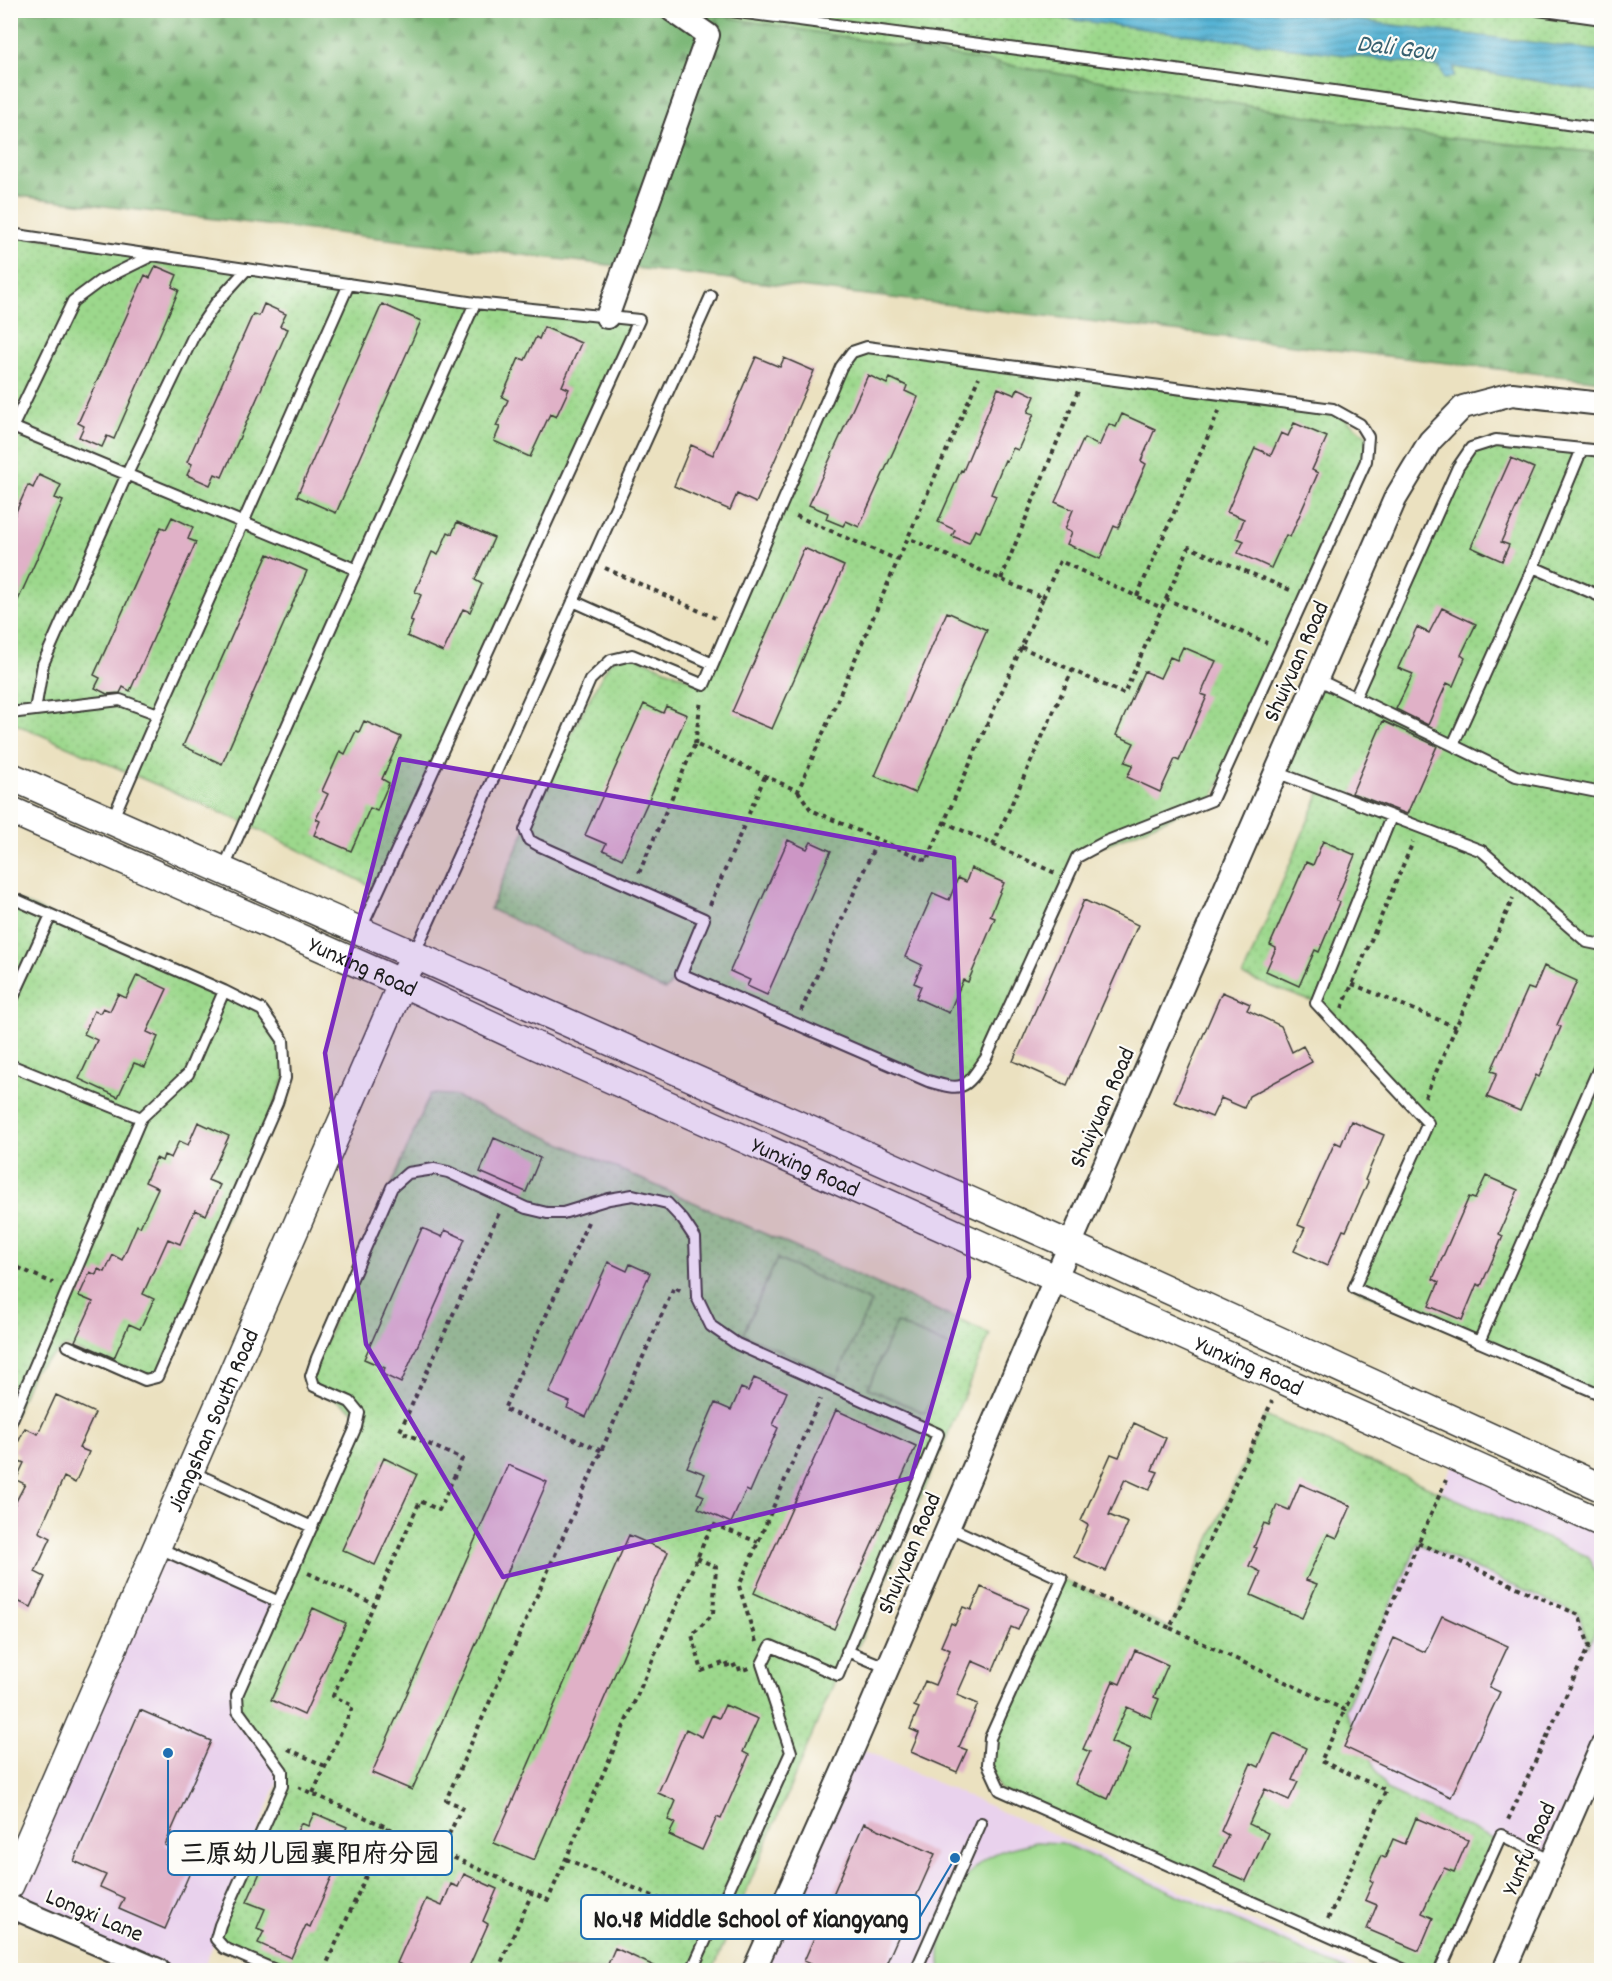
<svg xmlns="http://www.w3.org/2000/svg" width="1612" height="1981" font-family="Dekko,'LXGW WenKai TC',sans-serif">
<style>
.built{fill:#e9d2ed}
.grass{fill:url(#grass-dots);stroke:#5c7a54;stroke-width:1.5}
.forest{fill:url(#forest-firs);stroke:#4c6a4a;stroke-width:1.5}
.park{fill:#9cd88c;stroke:#5c7a54;stroke-width:1.5}
.water{fill:url(#water-rules);stroke:#3a6878;stroke-width:1.5}
.building{fill:#e0b1c7}
.lines{fill:none;stroke-linecap:round;stroke-linejoin:round}
.service-casing{stroke:#3b3a35;stroke-width:14}
.minor-casing{stroke:#3b3a35;stroke-width:26}
.tertiary-casing{stroke:#3b3a35;stroke-width:30}
.path{stroke:#3b3a35;stroke-width:4;stroke-dasharray:4.5 4.5;stroke-linecap:butt}
.service{stroke:#fff;stroke-width:10}
.minor{stroke:#fff;stroke-width:22}
.tertiary{stroke:#fff;stroke-width:27}
.marked{fill:#7b2cbf;fill-opacity:0.2;stroke:#7b2cbf;stroke-width:4.5;stroke-linejoin:round}
.labels{text-anchor:middle;stroke-width:4.5;stroke-linejoin:round;paint-order:stroke}
.street-label{font-size:24px;fill:#1c1c1c;stroke:#fdfcf7}
.water-label{font-size:26px;font-style:italic;fill:#37606f;stroke:#fdfcf7}
.leader{fill:none;stroke:#1f6fb2;stroke-width:2}
.callout-dot{fill:#1f6fb2;stroke:#fdfcf7;stroke-width:2}
.callout{fill:#fdfcf7;stroke:#1f6fb2;stroke-width:2}
.callout-label{font-size:26px;text-anchor:middle;font-weight:bold;fill:#1c1c1c}
</style>
<defs>
<pattern id="grass-dots" width="8" height="8" patternUnits="userSpaceOnUse" patternTransform="scale(1.5)"><rect width="8" height="8" fill="#9cd88c"/><path d="M2 2h.1M6 6h.1" fill="none" stroke="#86b978" stroke-width="1.8" stroke-linecap="round"/></pattern>
<pattern id="forest-firs" width="22" height="20" patternUnits="userSpaceOnUse" patternTransform="scale(1.5)"><rect width="22" height="20" fill="#7db878"/><path d="M5 1l3.5 6h-7zM16 11l3.5 6h-7z" fill="#669562"/></pattern>
<pattern id="water-rules" width="6" height="5" patternUnits="userSpaceOnUse" patternTransform="scale(1.5)"><rect width="6" height="5" fill="#57b4d5"/><path d="M0 2.5h6" fill="none" stroke="#4792ac"/></pattern>
</defs>
<rect width="100%" height="100%" fill="#fdfcf7"/>
<filter id="ink" filterUnits="userSpaceOnUse"><feTurbulence type="fractalNoise" baseFrequency=".0167" numOctaves="2"/><feDisplacementMap in="SourceGraphic" scale="12" xChannelSelector="R" yChannelSelector="G"/><feConvolveMatrix kernelMatrix="1 2 1 2 8 2 1 2 1" color-interpolation-filters="sRGB"/></filter>
<filter id="wash" filterUnits="userSpaceOnUse"><feTurbulence type="fractalNoise" baseFrequency=".008" numOctaves="4" result="noise"/><feDisplacementMap in="SourceGraphic" scale="24" xChannelSelector="R" yChannelSelector="G"/><feGaussianBlur stdDeviation="1.35" result="paint"/><feColorMatrix in="noise" values="0 0 0 0 0 0 0 0 0 0 0 0 0 0 0 0 0 1.4 0 .05"/><feComposite in="paint" operator="in"/></filter>
<g filter="url(#wash)">
<rect width="100%" height="100%" fill="#ebe1c0"/>
<!-- built -->
<path class="built" d="M1456 1457 1601 1523V1746L1552 1860 1501 1836 1498 1841 1321 1761Z
M157 1547 279 1602 282 1771 203 1970H158L11 1906Z
M854 1746 1359 1970H754Z"/>
<!-- grass -->
<path class="grass" d="M690 11H1601V153L1420 135Z
M11 234 475 303 639 320 379 890 243 822 11 722Z
M867 347 1333 409 1368 437 1366 461 1212 800 1077 857 969 1083 952 1088 681 974 665 990 490 909C527 825 565 740 611 660L632 655 703 685 841 367Z
M1496 440 1601 451V1395L1354 1288 1428 1123 1316 1003 1243 976 1321 790 1276 772 1317 679 1354 698 1471 448Z
M11 897 262 1010 283 1040 285 1078 157 1377 145 1380 67 1346 33 1371 11 1424Z
M430 1094 452 1095 990 1334 855 1654 847 1652 713 1970H275L216 1939 275 1804 282 1771 238 1711 237 1695 359 1414 314 1386 311 1376Z
M1265 1416 1587 1556 1601 1581V1617L1589 1646 1579 1615 1418 1543 1345 1710 1386 1790 1498 1841 1440 1970H1405L1000 1790 988 1764 990 1738 1062 1579 1170 1628Z"/>
<!-- forest -->
<path class="forest" d="M11 11H690L1420 135 1601 153V381L11 195Z"/>
<!-- park -->
<path class="park" d="M777 1259 871 1302 837 1377 743 1334Z
M896 1323 953 1348 925 1413 868 1388Z
M1037 1842 1062 1843 1346 1970H941C935 1936 955 1881 984 1860 1000 1849 1019 1846 1037 1842Z"/>
<!-- water -->
<path class="water" d="M1004 11H1283L1601 51V92L1454 67V77L1444 78 1440 67Z"/>
<g id="blocks">
<!-- building -->
<path class="building" d="M156 266 177 275 172 287 179 290 114 439 107 436 102 447 79 437 84 426 78 423 145 275 150 278Z
M264 304 286 314 280 326 288 329 222 477 215 474 210 485 187 475 192 464 187 462 253 314 259 316Z
M382 304 421 321 336 513 297 496Z
M544 327 581 343 562 386 569 389 556 417 550 414 530 457 494 441 500 427 496 426 508 400 502 397 519 358 525 360 536 337 539 339Z
M756 357 780 367 784 358 814 371 756 503 737 494 730 510 674 486 691 445 713 455Z
M868 375 887 384 890 378 907 386 905 391 918 397 859 527 846 521 843 526 826 519 828 513 809 505Z
M998 388 1015 395 1018 388 1035 396 1028 412 1034 414 1018 450 1013 448 1007 461 1005 460 991 494 996 496 980 532 975 530 969 543 952 536 955 530 938 522 961 470 963 471Z
M1122 414 1155 429 1141 461 1146 464 1118 528 1114 526 1100 559 1067 544 1072 532 1065 529 1073 510 1055 502 1084 438 1099 446 1109 424 1116 427Z
M1294 423 1327 437 1312 470 1318 473 1290 537 1286 535 1271 568 1238 553 1244 541 1237 538 1244 519 1227 512 1255 448 1271 455 1281 433 1288 436Z
M1511 458 1534 468 1501 542 1509 545 1502 561 1471 547Z
M39 475 61 485 55 498 63 501 10 618V525L28 485 33 488Z
M172 517 193 527 188 539 196 542 130 691 123 687 120 693 107 694 95 688 100 678 94 675 161 527 166 529Z
M457 522 494 538 475 580 482 584 470 612 463 609 443 652 407 636 413 622 410 621 421 595 415 592 432 552 438 555 448 532 452 534Z
M804 548 844 566 772 729 732 712Z
M268 554 307 571 222 764 183 746Z
M1442 608 1476 624 1461 655 1465 658 1453 686 1447 683 1428 725 1396 709 1413 674 1398 668 1417 627 1429 633Z
M947 612 987 630 915 793 875 776Z
M1183 647 1216 661 1201 694 1207 696 1179 761 1175 759 1160 792 1127 777 1133 765 1125 762 1134 743 1116 735 1144 671 1160 678 1170 657 1177 660Z
M644 704 663 713 666 706 687 715 622 859 603 850 606 844 585 835Z
M364 721 401 737 382 779 389 783 377 811 370 808 351 851 314 835 320 821 316 819 328 794 322 791 340 751 345 754 356 731 359 732Z
M1383 721 1437 746 1407 814 1352 793Z
M788 840 807 849 811 842 831 851 767 995 747 986 750 980 730 971Z
M1323 841 1355 855 1336 900 1340 902 1319 952 1315 950 1299 986 1266 971 1276 948 1270 945 1306 862 1313 865Z
M971 868 1004 883 990 916 995 918 968 982 963 980 949 1013 916 998 921 986 914 983 922 965 905 957 933 893 949 900 958 878 966 882Z
M1084 900 1138 925 1067 1085 1013 1061Z
M1544 966 1577 981 1557 1025 1561 1027 1539 1077 1536 1075 1520 1111 1487 1097 1497 1073 1491 1071 1528 988 1534 990Z
M137 975 167 989 147 1032 158 1037 145 1067 134 1063 118 1097 79 1079 97 1040 84 1034 94 1011 100 1013 103 1008 110 1011 118 994 126 998Z
M1222 992 1250 1004 1247 1010 1281 1026 1292 1052 1303 1046 1312 1062 1249 1096 1244 1108 1221 1098 1212 1117 1174 1102Z
M1351 1121 1384 1135 1365 1180 1368 1182 1346 1231 1343 1230 1327 1266 1294 1251 1305 1228 1298 1225 1335 1142 1341 1145Z
M198 1122 229 1136 208 1180 220 1185 206 1215 195 1210 180 1244 168 1239 143 1294 154 1299 140 1329 129 1324 114 1358 75 1341 93 1302 79 1296 90 1272 96 1275 98 1269 105 1272 113 1255 122 1260 137 1225 140 1227 158 1188 145 1182 156 1158 162 1161 164 1155 171 1158 179 1141 188 1145Z
M494 1138 540 1158 526 1192 480 1172Z
M1486 1176 1518 1190 1499 1234 1503 1236 1481 1286 1477 1284 1462 1320 1429 1306 1439 1282 1433 1279 1469 1197 1475 1199Z
M422 1228 442 1237 445 1230 465 1239 401 1383 382 1374 385 1368 364 1359Z
M608 1262 627 1271 630 1264 650 1273 586 1417 567 1408 570 1402 549 1393Z
M754 1378 787 1392 773 1425 778 1428 750 1492 746 1490 731 1523 698 1508 704 1496 697 1493 705 1474 687 1467 715 1403 731 1410 741 1388 748 1391Z
M56 1395 95 1413 79 1448 89 1452 75 1483 64 1477 39 1532 51 1538 35 1572 45 1577 31 1607 10 1598V1513L25 1484 16 1480 24 1463 17 1460 19 1454 14 1451 25 1428 38 1434Z
M836 1410 916 1446 834 1629 754 1593Z
M1134 1423 1166 1438 1152 1470 1158 1472 1149 1490 1125 1479 1109 1515 1128 1523 1106 1571 1074 1557 1088 1525 1081 1521 1111 1454 1119 1457Z
M384 1458 417 1474 375 1565 342 1550Z
M508 1465 547 1482 412 1790 372 1773Z
M1300 1484 1351 1506 1337 1538 1328 1534 1306 1580 1317 1584 1302 1618 1251 1595 1261 1572 1249 1566 1257 1548 1254 1547 1264 1523 1269 1525 1277 1505 1289 1510Z
M629 1535 668 1552 534 1860 494 1843Z
M981 1587 1028 1608 1018 1630 1011 1627 993 1670 972 1661 957 1695 978 1704 959 1747 967 1750 957 1772 911 1752 919 1733 910 1729 919 1708 914 1706 925 1681 935 1685 950 1650 941 1646 951 1623 955 1625 963 1607 971 1610Z
M313 1608 346 1623 304 1715 271 1700Z
M1442 1616 1508 1646 1489 1687 1500 1692 1451 1797 1344 1747 1394 1638 1425 1652Z
M1135 1650 1168 1665 1154 1697 1159 1699 1151 1718 1127 1707 1111 1742 1130 1750 1108 1799 1075 1784 1090 1752 1083 1749 1113 1681 1120 1684Z
M725 1705 758 1719 743 1752 749 1755 721 1819 717 1817 702 1850 669 1835 675 1823 668 1820 676 1801 658 1793 686 1729 702 1737 712 1715 719 1718Z
M140 1710 211 1741 165 1845 196 1859 165 1929 119 1909 124 1898 100 1887 106 1875 74 1861Z
M1274 1733 1306 1748 1292 1780 1298 1782 1289 1800 1265 1789 1249 1824 1268 1833 1246 1881 1214 1867 1228 1835 1221 1831 1251 1763 1259 1767Z
M314 1813 347 1827 333 1860 338 1863 330 1881 310 1927 306 1925 291 1958 258 1943 264 1931 257 1928 265 1909 247 1902 275 1838 291 1845 301 1823 308 1826Z
M1416 1818 1468 1840 1454 1872 1444 1868 1422 1913 1433 1918 1419 1951 1367 1929 1377 1905 1365 1900 1373 1882 1370 1880 1381 1856 1385 1858 1393 1839 1405 1844Z
M864 1823 935 1854 883 1971H826L804 1961Z
M464 1874 497 1889 483 1921 488 1924 467 1971H415L397 1963 426 1899 442 1906 451 1884 458 1887Z
M615 1948 665 1971H605Z"/>
</g>
</g>
<g filter="url(#ink)">
<use href="#blocks" fill-opacity="0" stroke="#3b3a35" stroke-width="1.5"/>
<g class="lines">
<defs>
<path id="service" d="M659 10 682 17 718 10
M723 10 1334 91 1602 129
M1538 10 1602 19
M10 234 475 303 639 320 360 931
M867 347 1333 409 1360 424 1368 437 1366 461 1212 800 1105 842 1077 857 986 1058C965 1089 965 1092 928 1081L681 974 704 919 538 845 529 840 525 830 590 680 611 660 632 655 704 685 841 367 852 352Z
M10 426 355 569
M10 432 73 301 100 281 153 255
M1533 567 1582 449
M573 601 713 664
M1317 679 1516 776 1602 793
M1355 698 1458 467 1471 448 1496 440 1602 451
M35 710 43 664 127 474 194 335 216 303 247 269
M10 713 120 700 158 714 112 820
M158 714 349 284
M1453 745 1533 567 1602 597
M1276 772 1482 851 1587 942 1602 945
M1391 817 1316 1003 1428 1123 1354 1288 1602 1395
M223 870 475 303
M10 897 224 991 188 1074 141 1118 10 1424
M414 954 711 296
M10 1004 51 915
M10 1065 141 1118
M1479 1342 1602 1061
M68 1346 145 1380 157 1377 277 1103 285 1078 283 1040 262 1010 224 991
M190 1471 312 1527
M949 1527 1062 1579 990 1738 988 1764 1000 1790 1405 1970
M157 1547 279 1602
M847 1651 888 1668
M275 1970 224 1948 216 1939 220 1925 282 1786V1771L238 1711 237 1695 356 1427 359 1413 350 1402 314 1386 311 1376 317 1358 392 1187 408 1173 434 1169 448 1172 526 1208 547 1213H563L609 1199 633 1195 667 1203 683 1220 695 1238 697 1297 711 1326 737 1344 938 1434 838 1675 771 1646 762 1664 791 1752 692 1970
M916 1970 981 1823
M1440 1970 1501 1835 1552 1860"/>
<path id="minor" d="M607 317 708 35 672 10
M10 1906 158 1970
M754 1970 854 1746 1056 1277 1395 499 1430 441 1463 407 1512 394 1602 404
M1504 1970 1602 1746"/>
<g id="tertiary">
<path d="M10 776 1070 1245 1602 1488"/>
<path id="s1" d="M10 810 402 983 539 1047 1602 1523"/>
<path id="s2" d="M10 1885 409 967"/>
</g>
</defs>
<!-- service casing -->
<use href="#service" class="service-casing"/>
<!-- minor casing -->
<use href="#minor" class="minor-casing"/>
<!-- tertiary casing -->
<use href="#tertiary" class="tertiary-casing"/>
<!-- path -->
<path class="path" d="M898 560 979 377
M605 568 715 618
M1001 579 1078 391
M1137 596 1220 409
M1043 598 1060 561 1162 608 1166 599 1267 643
M1166 599 1189 547 1290 590
M1021 647 1124 694 1162 608
M695 744 701 700
M798 791 811 810 927 861 1043 598 908 538
M944 822 1055 873
M993 845 1072 671
M639 873 695 744 798 791 898 560 794 515
M710 905 765 776
M1352 984 1456 1027
M1342 1008 1413 842
M801 1011 878 839
M1425 1097 1513 898
M588 1222 504 1409 602 1451
M10 1264 53 1283
M1418 1543 1579 1615 1589 1646 1508 1820
M697 1558 716 1567 713 1614 692 1635 702 1671 726 1662 729 1668 738 1664 740 1671 749 1668
M308 1573 374 1604
M1075 1585 1170 1628 1272 1401
M1170 1628 1345 1710 1446 1480
M756 1642 739 1586 820 1399
M288 1749 325 1766
M298 1787 532 1893
M313 1793 353 1706 333 1696 420 1501 439 1510 462 1459 400 1431 499 1213
M441 1851 462 1807 446 1800 674 1287 682 1291
M566 1859 700 1916
M1328 1919 1386 1790 1321 1761 1345 1710
M324 1970 388 1827
M498 1970 532 1893 548 1900 712 1524 758 1542"/>
<!-- service -->
<use href="#service" class="service"/>
<!-- minor -->
<use href="#minor" class="minor"/>
<!-- tertiary -->
<use href="#tertiary" class="tertiary"/>
</g>
</g>
<!-- marked area -->
<path class="marked" d="M400 759 785 826 954 858 969 1277 911 1478 503 1577 366 1344 325 1053Z"/>
<g class="labels">
<!-- street labels -->
<g class="street-label">
<text transform="translate(1295 661) rotate(-66)" y="8">Shuiyuan Road</text>
<text dy="8" stroke="none"><textPath href="#s1" startOffset="386">Yunxing Road</textPath></text>
<text transform="translate(1101 1107) rotate(-66)" y="8">Shuiyuan Road</text>
<text dy="8" stroke="none"><textPath href="#s1" startOffset="872">Yunxing Road</textPath></text>
<text dy="8" stroke="none"><textPath href="#s1" startOffset="1358">Yunxing Road</textPath></text>
<text dy="8" stroke="none"><textPath href="#s2" startOffset="507">Jiangshan South Road</textPath></text>
<text transform="translate(908 1553) rotate(-67)" y="8">Shuiyuan Road</text>
<text transform="translate(1528 1848) rotate(-66)" y="8">Yunfu Road</text>
<text transform="translate(95 1914) rotate(23)" y="8">Longxi Lane</text>
</g>
<!-- water labels -->
<g class="water-label">
<text transform="translate(1396 46) rotate(7)" y="9">Dali Gou</text>
</g>
</g>
<!-- callouts -->
<path class="leader" d="M168 1753L168 1853M955 1858L920 1917"/>
<g class="callout-dot">
<circle cx="168" cy="1753" r="6"/>
<circle cx="955" cy="1858" r="6"/>
</g>
<g class="callout">
<rect x="168" y="1831" width="284" height="44" rx="6"/>
<rect x="581" y="1895" width="339" height="44" rx="6"/>
</g>
<g class="callout-label">
<text x="310" y="1862">三原幼儿园襄阳府分园</text>
<text x="751" y="1927">No.48 Middle School of Xiangyang</text>
</g>
<!-- margin -->
<rect width="1612" height="1981" fill="none" stroke="#fdfcf7" stroke-width="36"/>
</svg>
